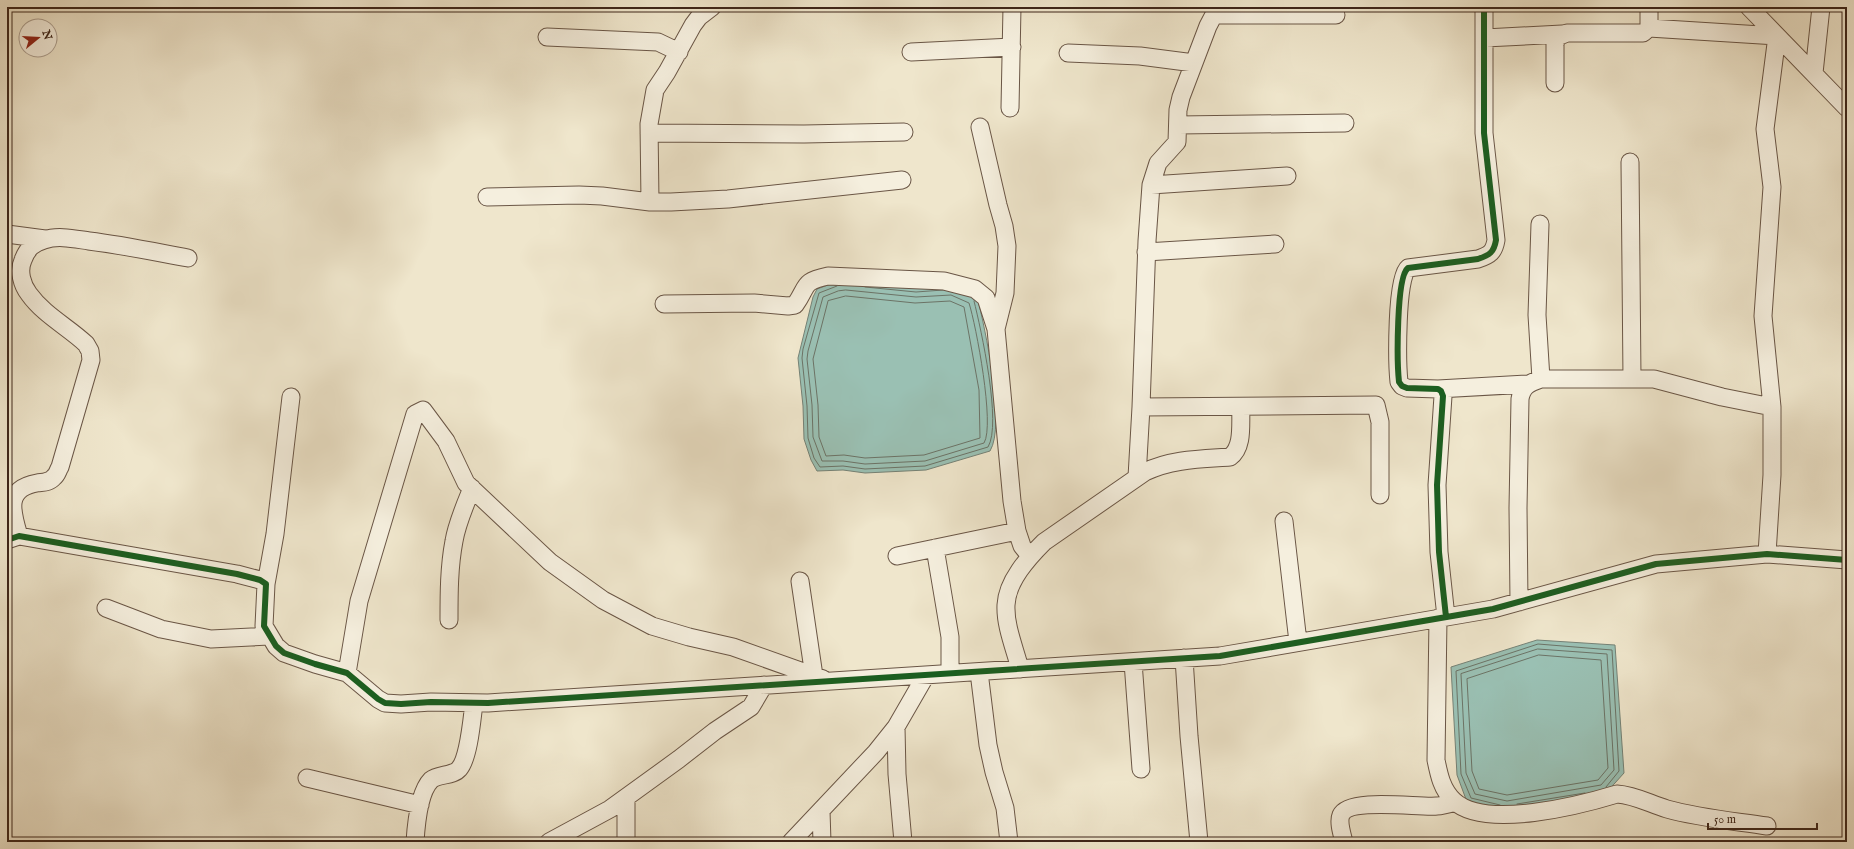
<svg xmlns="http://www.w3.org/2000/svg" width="1854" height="849" font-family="'IM FELL English',serif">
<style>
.water{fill:#9ac0b3;stroke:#758276}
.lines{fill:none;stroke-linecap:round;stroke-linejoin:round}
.shore{stroke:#6c7366;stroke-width:1}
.street-casing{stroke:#6a5646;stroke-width:19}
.street{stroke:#f5efde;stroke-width:17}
.cycleway-casing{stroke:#f5efde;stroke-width:8}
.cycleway{stroke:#1b5e20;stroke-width:6}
</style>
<rect width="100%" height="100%" fill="#efe6cc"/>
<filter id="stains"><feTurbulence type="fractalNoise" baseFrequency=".005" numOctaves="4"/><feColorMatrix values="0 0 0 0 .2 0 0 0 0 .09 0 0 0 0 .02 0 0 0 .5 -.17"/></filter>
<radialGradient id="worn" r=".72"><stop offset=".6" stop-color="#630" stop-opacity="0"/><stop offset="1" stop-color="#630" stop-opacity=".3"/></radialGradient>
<!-- water -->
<path class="water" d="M836 282 933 286 977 296C985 328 1006 425 990 451L926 470 865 473 843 470 817 471 811 460 804 439 803 406 798 358 813 297 817 289Z
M1537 640 1615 645 1624 773 1606 793 1507 810 1467 802 1457 775 1451 667Z"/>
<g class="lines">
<!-- shore -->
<path class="shore" d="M837 286 819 293 803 349 802 358 807 406 808 438 814 458 820 467 843 466 865 469 925 466 988 447C1002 424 981 329 974 301
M865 287 916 292 943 290
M846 290 916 297 951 295 969 303C976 325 995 425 984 443L925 461 865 464 843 461H822L813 437 812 405 807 359 808 351 823 297 838 291Z
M846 296 915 303 950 301 964 307 979 390 980 438 924 455 865 458 844 455 826 456 819 437 818 405 813 359 828 301Z
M1538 649 1607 654 1614 770 1601 785 1507 801 1475 794 1466 773 1461 674Z
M1539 655 1601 660 1608 768 1598 780 1507 795 1479 789 1472 771 1467 679Z
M1517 804 1585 793
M1500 805 1471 798 1461 774 1456 671 1538 644 1612 650 1619 771 1606 787"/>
<defs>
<path id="street" d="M1749 7 1847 108
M1214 15H1336
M1649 28 1777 36 1765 129 1772 187 1763 316 1772 407V475L1767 554
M547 37 658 42 679 52
M1485 38 1562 34
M911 52 1012 47
M1068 53 1140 56 1194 63
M1814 73 1821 7
M1555 83V44L1557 37 1567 33H1643L1649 28V7
M1010 108 1012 7
M1178 125 1345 123
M980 127 998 205 1004 226 1007 246 1005 293 996 329
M649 133 804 134 904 132
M1630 162 1632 378
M1151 185 1287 176
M487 197 579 195 602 196 650 202H671L728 199 902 180
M650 202 649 124 655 90 667 72 693 25 699 17 712 7
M1540 224 1537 315 1541 379
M7 234 45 239
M1146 252 1275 244
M664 304 754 303 788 306 795 305C809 285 801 282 828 276L944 281 975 289 986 298 996 329 1012 501 1017 531 1022 546 1030 556
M1438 389 1528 384
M1141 407 1376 405 1380 422V495
M1137 477 1141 407 1147 241 1151 185 1158 163 1177 142 1178 110 1181 97 1208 26 1218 7
M1284 521 1298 642
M19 536C12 512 4 489 37 483 43 482 49 483 54 477 57 475 58 470 60 467L91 360 90 351 86 344C68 327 44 315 29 294 22 285 18 271 23 260 27 249 33 243 44 240 58 235 75 239 89 241 122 245 155 252 188 258
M7 540 19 536 237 574 260 580 266 584 264 626 276 646 284 653 315 664 347 673 378 699 385 703 401 704 431 702 488 703 1220 656 1493 609 1656 564 1767 554 1847 560
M935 548 950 637V673
M897 556 1017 531
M800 581 814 676
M266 584 275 534 291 397
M1519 602 1518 508 1520 399C1522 386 1529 383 1541 379H1654L1722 397 1772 407
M106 608 161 629 211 639 269 636
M1446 617 1439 552 1437 485 1443 396 1441 391 1438 389 1407 388 1402 386 1399 382C1397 363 1396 277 1408 268L1478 259C1490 255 1494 252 1496 240L1484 133V7
M1438 618 1436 760C1439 775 1442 790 1454 801 1485 830 1581 805 1617 794 1635 795 1650 804 1667 809 1699 818 1734 821 1767 826
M449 620C449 594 449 567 454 541 457 523 465 505 472 488
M1184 658 1189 736 1199 842
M1133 662 1141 769
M1020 669C1015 649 1005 626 1006 605 1007 581 1028 558 1044 542L1145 472C1171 459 1202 459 1230 457 1244 447 1240 423 1241 407
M979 672 988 745 994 772 1005 808 1009 842
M347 673 359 601 415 414 423 410 446 441 466 483 550 562 603 600 652 626 689 637 733 647 823 679
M896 727 897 774 903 842
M307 778 420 805
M626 798V842
M821 811 822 842
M415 842C416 826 419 792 431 780 438 774 453 776 459 769 469 758 472 718 474 703
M549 842 610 809 679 759 715 731 751 707 764 685
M791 842 876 752 896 727 926 675
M1344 842C1342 834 1338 822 1341 815 1349 797 1420 808 1437 806 1443 806 1449 804 1455 802"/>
</defs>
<!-- street casing -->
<use href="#street" class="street-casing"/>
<!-- street -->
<use href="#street" class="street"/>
<defs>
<path id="cycleway" d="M7 540 19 536 237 574 260 580 266 584 264 626 276 646 284 653 315 664 347 673 378 699 385 703 401 704 431 702 488 703 1220 656 1493 609 1656 564 1767 554 1847 560
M1446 617 1439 552 1437 485 1443 396 1441 391 1438 389 1407 388 1402 386 1399 382C1397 363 1396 277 1408 268L1478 259C1490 255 1494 252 1496 240L1484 133V7"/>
</defs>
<!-- cycleway casing -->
<use href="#cycleway" class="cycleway-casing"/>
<!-- cycleway -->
<use href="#cycleway" class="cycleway"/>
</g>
<!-- margin -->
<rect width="1854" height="849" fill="none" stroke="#efe6cc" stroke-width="24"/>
<rect x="8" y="8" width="1838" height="833" fill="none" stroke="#3e261a" stroke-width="2"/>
<rect x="12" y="12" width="1830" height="825" fill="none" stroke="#3e261a"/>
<!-- north arrow -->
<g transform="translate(38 38) rotate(72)"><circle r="19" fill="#f5efde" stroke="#ac9f90"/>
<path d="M0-3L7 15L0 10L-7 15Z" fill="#8f2418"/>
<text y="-6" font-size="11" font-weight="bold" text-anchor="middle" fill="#3e261a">N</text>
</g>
<!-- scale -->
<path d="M1708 823v6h109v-6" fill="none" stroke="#3e261a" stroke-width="2"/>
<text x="1714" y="823" font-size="12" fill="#3e261a" stroke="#f5efde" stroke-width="3" paint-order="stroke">50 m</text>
<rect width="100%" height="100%" filter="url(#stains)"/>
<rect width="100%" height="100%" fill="url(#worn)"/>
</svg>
